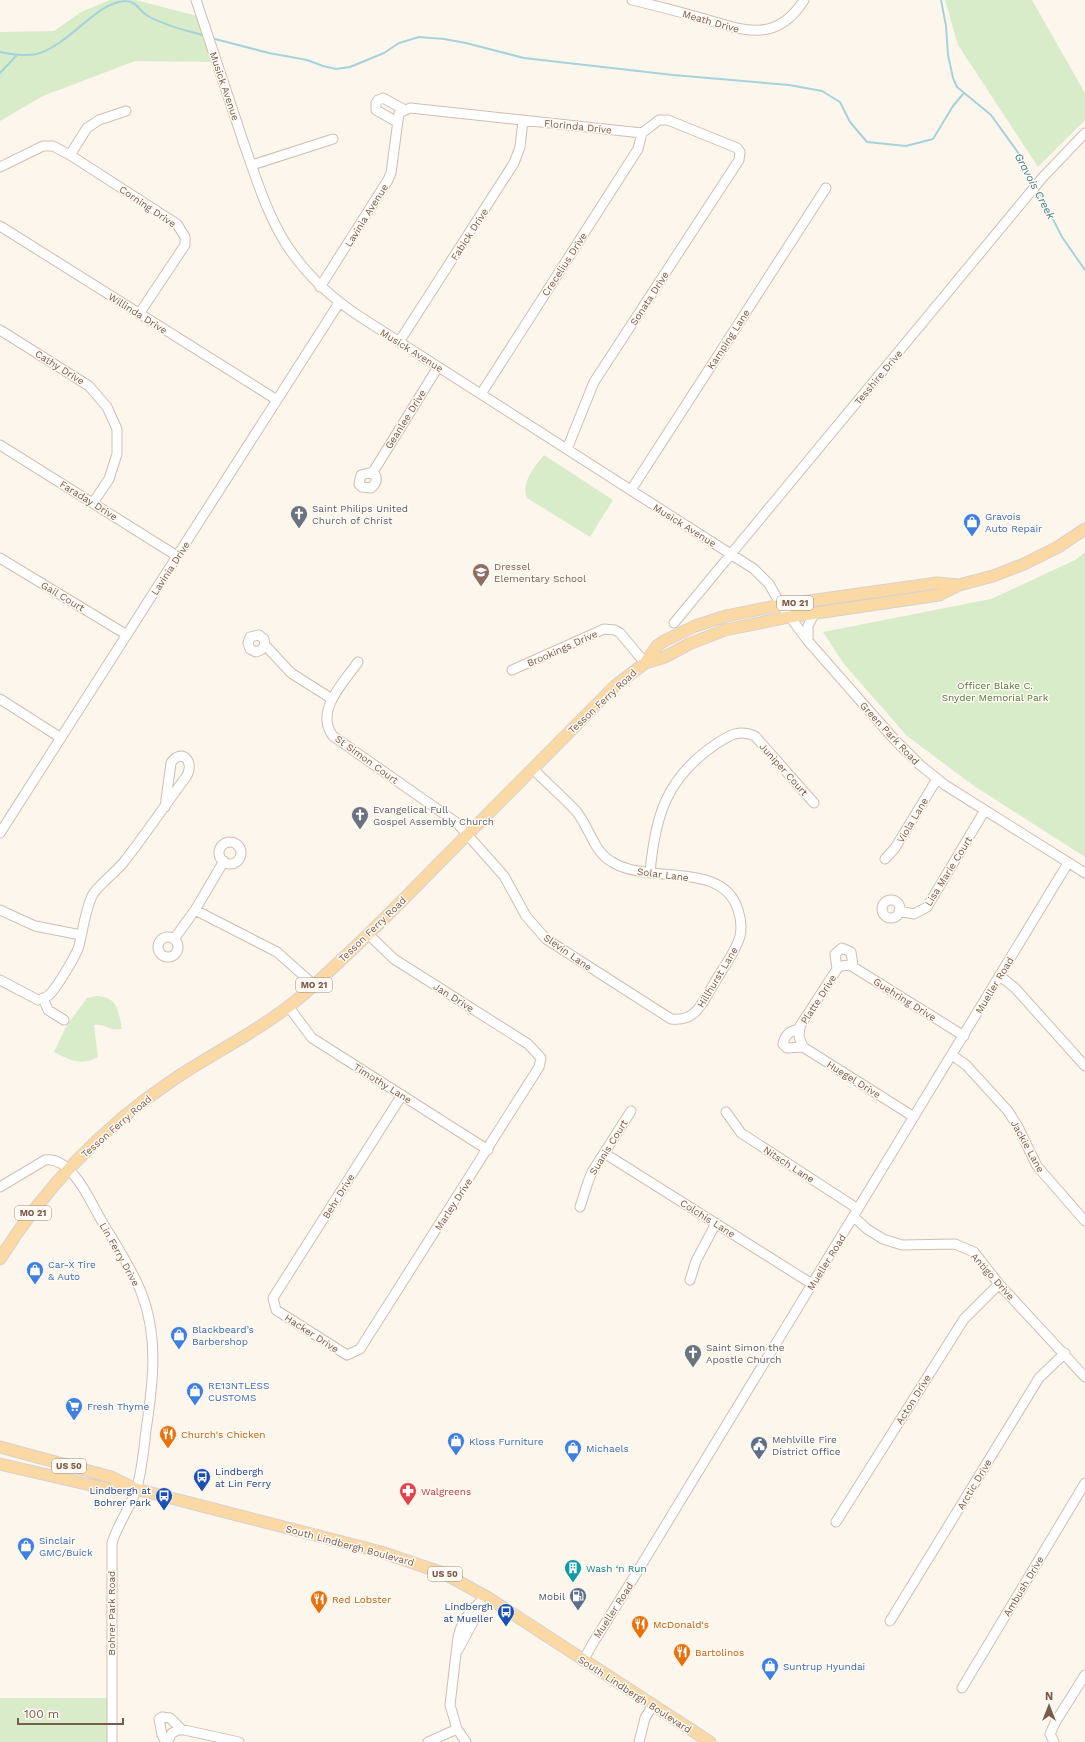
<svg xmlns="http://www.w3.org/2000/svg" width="1085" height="1742" font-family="'Work Sans',sans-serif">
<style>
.green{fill:#d8ecc9}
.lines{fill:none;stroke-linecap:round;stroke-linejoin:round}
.stream{stroke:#a5d3da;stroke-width:2}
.minor-casing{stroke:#d1beb0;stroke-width:11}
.major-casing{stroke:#dad1cd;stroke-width:13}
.minor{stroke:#fff;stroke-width:9}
.major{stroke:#fbd9a5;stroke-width:11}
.labels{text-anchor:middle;stroke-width:3;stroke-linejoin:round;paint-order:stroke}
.shield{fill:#fffaf3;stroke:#a28b7f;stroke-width:1}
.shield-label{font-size:9px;font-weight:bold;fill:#7a5c4d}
.street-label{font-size:10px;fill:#7a5c4d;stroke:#fffaf3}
.worship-label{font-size:10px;fill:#5b616d;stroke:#fffaf3;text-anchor:start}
.shop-label{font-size:10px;fill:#366cbe;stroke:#fffaf3;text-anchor:start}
.education-label{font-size:10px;fill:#785e54;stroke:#fffaf3;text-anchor:start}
.park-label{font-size:10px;fill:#537a41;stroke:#fffaf3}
.food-label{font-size:10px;fill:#c56008;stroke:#fffaf3;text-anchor:start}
.service-label{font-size:10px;fill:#4e5e75;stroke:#fffaf3;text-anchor:start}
.transit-label{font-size:10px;fill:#164399;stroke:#fffaf3;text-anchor:end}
.health-label{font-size:10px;fill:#be3a42;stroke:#fffaf3;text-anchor:start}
.culture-label{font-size:10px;fill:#0d838f;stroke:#fffaf3;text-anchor:start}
.water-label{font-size:11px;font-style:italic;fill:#437c86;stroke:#fffaf3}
</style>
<rect width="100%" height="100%" fill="#fdf6ec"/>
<!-- green -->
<path class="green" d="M110 0H136L197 16 211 62 135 61 43 96 0 121V32L54 31 81 12Z
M945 0H1032L1085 93V120L1038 167 958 45Z
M544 455 613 500 590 537 527 498C521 482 534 467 544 455Z
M1085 552V857L974 786 907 736 844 664 823 632 991 599 1075 560Z
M96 996C118 997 118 1010 122 1029 108 1031 105 1023 94 1025L98 1057C80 1066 72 1061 54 1052L67 1025 87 998Z
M0 1698H107L108 1742H0Z"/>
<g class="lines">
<!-- stream -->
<path class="stream" d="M941 0 946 26 948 55 953 78 957 87 991 115 1022 158 1035 184
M211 38 269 53 307 60 323 66 336 69 350 67 384 53 399 43 419 37 444 39 466 43 524 58 673 75 789 85 822 91 840 102 850 122 867 142 906 146 933 139 953 106 963 94
M0 52C11 54 25 57 37 54 69 45 97 2 125 1 137 1 139 11 148 16 165 26 186 30 205 36
M0 73 17 55
M1037 188 1062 237 1085 270"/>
<defs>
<path id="minor" d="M196 0C212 48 228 96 244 144 256 178 267 214 286 244 306 275 331 298 362 318L754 569 769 584 781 605 808 641 894 739 920 765 945 785 1085 873
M632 0C654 5 676 11 698 17 740 29 775 46 804 0
M397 122 376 110V103L378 100 383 98 405 110
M70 155 87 128 99 120 126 111
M252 165 333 139
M0 167 43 146H53L70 155 177 224 185 237V245L139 314
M0 226 277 400
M320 287 388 180 391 173 399 113 410 108 642 133 659 120H668L737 148 740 152 739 160 594 382 567 449
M0 330 89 386 107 407 117 429V454L109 479 93 503
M399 342 514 163 520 147 523 120
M481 394 638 149 642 133
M0 445 177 556
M373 472 361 475 359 484 362 487 371 488C377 483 378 478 373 472L438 367
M631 490 826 188
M0 558 127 635
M674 623 1043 177 1085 133
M808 641V626L814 614
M265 645 261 650 256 652 250 649 248 643 250 637 259 635 264 639 265 645 291 673 332 699
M358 662C344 682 314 711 333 736L457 823 504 876 526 916 546 939 671 1019C695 1022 701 1005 712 987 720 972 736 952 740 936 742 927 741 919 738 910 723 860 649 885 612 862 593 851 590 828 576 811 562 796 547 783 533 769
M512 670 604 629 615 630 620 633 645 663
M0 699 61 738
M0 833 339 303
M219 853a11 11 0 1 1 22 0a11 11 0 1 1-22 0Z
M885 859 895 848 937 779
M650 873C655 816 666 778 716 744 730 735 739 729 755 736L814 803
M882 909a9 9 0 1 1 18 0a9 9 0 1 1-18 0Z
M0 910 35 926 81 935
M195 910 277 952 314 985
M899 911 914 914 927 907 985 810
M368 934 394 959 528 1044 541 1058 539 1067 360 1349 347 1355 276 1310 273 1298 402 1095
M158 947a10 10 0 1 1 20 0a10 10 0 1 1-20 0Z
M174 939 195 910 224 861
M837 969 835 954 842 948 851 952 853 966
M1000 976 1015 988 1085 1066
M0 980 38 1000C42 999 48 997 51 993 58 985 76 956 79 946 83 930 85 911 92 896 97 886 116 872 123 863 145 835 165 805 186 777 196 762 181 747 171 763L165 807
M43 998 48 1010 64 1020
M288 1006 312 1038 488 1150
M800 1029C790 1031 785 1034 783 1044L787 1048 803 1047
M952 1055 966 1065 1008 1111 1018 1127 1037 1166 1085 1221
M726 1112 741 1133 858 1209
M914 1117 803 1047 799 1037 800 1026 837 969 841 966 850 965 964 1036
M604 1153 812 1284
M0 1187 45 1160C67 1156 85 1190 94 1207 109 1236 129 1262 141 1292 159 1337 153 1384 146 1430 144 1450 142 1469 137 1487 131 1507 118 1523 112 1543V1742
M580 1207 588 1182 592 1172 631 1111
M854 1217 867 1229 883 1239 902 1245 955 1244 974 1252 999 1284 1085 1377
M690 1280 696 1261 716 1223
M836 1522 964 1319 999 1284
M890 1621 1039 1378 1065 1353
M458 1650 485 1600
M583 1661 593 1643 631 1582 1068 863
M962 1688 1085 1483
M166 1742 162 1735 159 1719 162 1717 170 1718 182 1730
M167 1742 172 1733 180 1729 239 1742
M428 1742 457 1729
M466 1742 457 1729 450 1705 458 1637C462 1619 472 1608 487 1597
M639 1742 645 1718 653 1705
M1054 1742 1050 1734 1056 1721 1085 1675"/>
<path id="major" d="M645 663 657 646 664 641 695 626 726 616 781 605 937 583 959 585
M0 1259C44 1188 104 1126 173 1080 216 1051 265 1028 304 994 354 950 401 902 447 855 503 798 559 742 615 686L645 663 665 657 689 644 725 630 789 617 939 595 959 585 993 576 1024 564 1058 547 1085 529
M0 1447 111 1477 136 1489 381 1552 443 1573 487 1597 710 1742
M0 1464 108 1489H132"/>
</defs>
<!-- minor casing -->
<use href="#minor" class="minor-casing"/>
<!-- major casing -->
<use href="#major" class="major-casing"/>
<!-- minor -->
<use href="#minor" class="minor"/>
<!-- major -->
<use href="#major" class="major"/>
</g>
<!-- icons -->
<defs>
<symbol id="church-pin" viewBox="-11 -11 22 30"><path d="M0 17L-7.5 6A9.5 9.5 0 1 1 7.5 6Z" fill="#6b7280" stroke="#fffaf3"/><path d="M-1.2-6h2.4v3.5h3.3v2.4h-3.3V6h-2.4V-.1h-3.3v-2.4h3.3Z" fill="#fff"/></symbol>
<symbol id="shop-pin" viewBox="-11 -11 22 30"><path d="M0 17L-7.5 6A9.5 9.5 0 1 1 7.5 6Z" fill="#3f7fe0" stroke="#fffaf3"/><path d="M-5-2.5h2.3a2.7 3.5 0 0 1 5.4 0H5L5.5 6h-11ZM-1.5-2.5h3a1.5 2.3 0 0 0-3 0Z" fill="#fff"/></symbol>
<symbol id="school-pin" viewBox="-11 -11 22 30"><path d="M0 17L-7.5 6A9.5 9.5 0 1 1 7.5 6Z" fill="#8d6e63" stroke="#fffaf3"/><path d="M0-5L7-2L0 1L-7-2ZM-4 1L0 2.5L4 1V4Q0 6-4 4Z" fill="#fff"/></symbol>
<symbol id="supermarket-pin" viewBox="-11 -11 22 30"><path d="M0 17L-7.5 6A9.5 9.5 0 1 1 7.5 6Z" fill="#3f7fe0" stroke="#fffaf3"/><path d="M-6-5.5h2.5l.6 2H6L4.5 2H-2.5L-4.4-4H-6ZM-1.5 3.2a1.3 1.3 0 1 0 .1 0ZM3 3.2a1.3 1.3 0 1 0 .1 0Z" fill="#fff"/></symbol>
<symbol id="restaurant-pin" viewBox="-11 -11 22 30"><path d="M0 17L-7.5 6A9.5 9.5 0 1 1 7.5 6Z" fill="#e8710a" stroke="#fffaf3"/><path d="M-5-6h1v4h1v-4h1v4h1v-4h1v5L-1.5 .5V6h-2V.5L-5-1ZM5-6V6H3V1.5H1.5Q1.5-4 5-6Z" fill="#fff"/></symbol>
<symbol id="civic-pin" viewBox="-11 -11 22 30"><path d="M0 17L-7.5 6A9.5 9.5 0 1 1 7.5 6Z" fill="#5c6f8a" stroke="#fffaf3"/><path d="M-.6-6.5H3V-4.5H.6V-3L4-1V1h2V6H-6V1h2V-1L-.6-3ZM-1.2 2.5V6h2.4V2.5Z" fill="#fff"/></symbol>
<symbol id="bus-pin" viewBox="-11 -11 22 30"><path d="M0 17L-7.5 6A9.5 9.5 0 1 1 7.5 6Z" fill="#1a4fb4" stroke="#fffaf3"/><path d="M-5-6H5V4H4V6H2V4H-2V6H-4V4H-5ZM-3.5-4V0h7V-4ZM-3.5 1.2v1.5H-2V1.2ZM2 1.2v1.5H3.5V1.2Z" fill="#fff"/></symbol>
<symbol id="pharmacy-pin" viewBox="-11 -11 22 30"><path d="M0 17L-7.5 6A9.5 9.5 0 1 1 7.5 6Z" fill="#e0444e" stroke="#fffaf3"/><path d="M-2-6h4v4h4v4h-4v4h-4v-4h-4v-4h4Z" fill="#fff"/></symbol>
<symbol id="building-pin" viewBox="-11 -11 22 30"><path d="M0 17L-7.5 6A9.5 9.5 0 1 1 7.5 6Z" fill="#0f9aa8" stroke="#fffaf3"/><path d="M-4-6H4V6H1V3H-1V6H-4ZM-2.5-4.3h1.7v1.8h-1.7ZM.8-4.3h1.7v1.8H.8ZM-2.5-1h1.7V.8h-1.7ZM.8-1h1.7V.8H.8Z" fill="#fff"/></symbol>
<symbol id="fuel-pin" viewBox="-11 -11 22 30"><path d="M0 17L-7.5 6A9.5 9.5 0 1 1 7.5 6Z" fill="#5c6f8a" stroke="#fffaf3"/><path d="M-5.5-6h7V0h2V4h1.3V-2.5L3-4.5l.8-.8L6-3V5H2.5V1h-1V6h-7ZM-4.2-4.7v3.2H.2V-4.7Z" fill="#fff"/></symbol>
</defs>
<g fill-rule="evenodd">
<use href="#church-pin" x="289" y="504" width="20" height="27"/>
<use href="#shop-pin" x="962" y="512" width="20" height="27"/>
<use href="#school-pin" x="471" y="562" width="20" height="27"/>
<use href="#church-pin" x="350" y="805" width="20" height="27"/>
<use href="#shop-pin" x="25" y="1260" width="20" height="27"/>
<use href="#shop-pin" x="169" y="1325" width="20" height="27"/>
<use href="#church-pin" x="683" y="1343" width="20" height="27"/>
<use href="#shop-pin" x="185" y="1381" width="20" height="27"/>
<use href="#supermarket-pin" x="64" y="1396" width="20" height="27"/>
<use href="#restaurant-pin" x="158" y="1424" width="20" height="27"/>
<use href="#shop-pin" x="446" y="1431" width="20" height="27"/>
<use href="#civic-pin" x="749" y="1435" width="20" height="27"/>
<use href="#shop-pin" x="563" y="1438" width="20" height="27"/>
<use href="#bus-pin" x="192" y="1467" width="20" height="27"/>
<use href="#pharmacy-pin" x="398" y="1481" width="20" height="27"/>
<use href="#bus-pin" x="154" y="1486" width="20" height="27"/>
<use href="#shop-pin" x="16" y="1536" width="20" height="27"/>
<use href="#building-pin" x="563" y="1558" width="20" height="27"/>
<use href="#fuel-pin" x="568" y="1586" width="20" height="27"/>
<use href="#restaurant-pin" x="309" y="1589" width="20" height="27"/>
<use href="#bus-pin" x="496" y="1602" width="20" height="27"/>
<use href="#restaurant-pin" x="630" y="1614" width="20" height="27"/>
<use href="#restaurant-pin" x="672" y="1642" width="20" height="27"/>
<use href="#shop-pin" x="760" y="1656" width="20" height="27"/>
</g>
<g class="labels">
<!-- shield labels -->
<g class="shield">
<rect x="777" y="596" width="36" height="14" rx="3"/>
<rect x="296" y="978" width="36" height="14" rx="3"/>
<rect x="15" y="1206" width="36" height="14" rx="3"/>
<rect x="52" y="1459" width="34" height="14" rx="3"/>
<rect x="428" y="1567" width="34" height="14" rx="3"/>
</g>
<g class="shield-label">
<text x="795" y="606">MO 21</text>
<text x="314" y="988">MO 21</text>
<text x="33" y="1216">MO 21</text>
<text x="69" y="1469">US 50</text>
<text x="445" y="1577">US 50</text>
</g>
<!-- street labels -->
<g class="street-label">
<text transform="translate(711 21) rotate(16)" y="4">Meath Drive</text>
<text transform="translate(225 86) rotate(71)" y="4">Musick Avenue</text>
<text transform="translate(578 126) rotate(6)" y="4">Florinda Drive</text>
<text transform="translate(148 206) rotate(34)" y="4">Corning Drive</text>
<text transform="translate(366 215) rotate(-58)" y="4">Lavinia Avenue</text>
<text transform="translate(469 234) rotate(-57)" y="4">Fabick Drive</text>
<text transform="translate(564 264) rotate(-57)" y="4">Crecelius Drive</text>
<text transform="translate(649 298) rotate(-57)" y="4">Sonata Drive</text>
<text transform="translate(138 313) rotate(32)" y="4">Willinda Drive</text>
<text transform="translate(728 339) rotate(-57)" y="4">Kamping Lane</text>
<text transform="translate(412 350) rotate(32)" y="4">Musick Avenue</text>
<text transform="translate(60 367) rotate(32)" y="4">Cathy Drive</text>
<text transform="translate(878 377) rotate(-50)" y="4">Tesshire Drive</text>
<text transform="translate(405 419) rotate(-58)" y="4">Geanlee Drive</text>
<text transform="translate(89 500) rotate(32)" y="4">Faraday Drive</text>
<text transform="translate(685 525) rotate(32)" y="4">Musick Avenue</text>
<text transform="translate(170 568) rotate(-57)" y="4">Lavinia Drive</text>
<text transform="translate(63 596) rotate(31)" y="4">Gail Court</text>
<text transform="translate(562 648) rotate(-24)" y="4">Brookings Drive</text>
<text transform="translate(602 701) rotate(-43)" y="4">Tesson Ferry Road</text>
<text transform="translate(890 733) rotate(47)" y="4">Green Park Road</text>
<text transform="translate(367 759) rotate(36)" y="4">St Simon Court</text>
<text transform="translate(784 769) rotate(48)" y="4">Juniper Court</text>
<text transform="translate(912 820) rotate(-59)" y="4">Viola Lane</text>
<text transform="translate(948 871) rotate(-58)" y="4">Lisa Marie Court</text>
<text transform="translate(663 874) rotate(7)" y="4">Solar Lane</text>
<text transform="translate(372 929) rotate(-44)" y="4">Tesson Ferry Road</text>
<text transform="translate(568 952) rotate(35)" y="4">Slevin Lane</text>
<text transform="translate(717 977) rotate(-59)" y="4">Hillhurst Lane</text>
<text transform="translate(994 985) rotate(-59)" y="4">Mueller Road</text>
<text transform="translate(454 997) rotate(32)" y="4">Jan Drive</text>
<text transform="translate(818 999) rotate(-57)" y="4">Platte Drive</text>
<text transform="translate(905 999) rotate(32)" y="4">Guehring Drive</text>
<text transform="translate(854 1079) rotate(32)" y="4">Huegel Drive</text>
<text transform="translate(383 1083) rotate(32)" y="4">Timothy Lane</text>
<text transform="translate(116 1126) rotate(-41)" y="4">Tesson Ferry Road</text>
<text transform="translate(1028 1146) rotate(61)" y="4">Jackie Lane</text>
<text transform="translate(608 1147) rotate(-58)" y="4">Suanis Court</text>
<text transform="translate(789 1164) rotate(33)" y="4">Nitsch Lane</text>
<text transform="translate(338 1196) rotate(-58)" y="4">Behr Drive</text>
<text transform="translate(453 1204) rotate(-57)" y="4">Marley Drive</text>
<text transform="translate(708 1218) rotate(32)" y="4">Colchis Lane</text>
<text transform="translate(120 1254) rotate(61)" y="4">Lin Ferry Drive</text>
<text transform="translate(826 1262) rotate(-58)" y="4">Mueller Road</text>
<text transform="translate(993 1276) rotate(48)" y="4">Antigo Drive</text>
<text transform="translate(312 1333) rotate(33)" y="4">Hacker Drive</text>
<text transform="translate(913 1399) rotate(-58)" y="4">Acton Drive</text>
<text transform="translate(974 1484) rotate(-59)" y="4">Arctic Drive</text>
<text transform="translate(350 1545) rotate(15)" y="4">South Lindbergh Boulevard</text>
<text transform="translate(1023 1586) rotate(-59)" y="4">Ambush Drive</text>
<text transform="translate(613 1610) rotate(-57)" y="4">Mueller Road</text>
<text transform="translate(111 1613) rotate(-90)" y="4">Bohrer Park Road</text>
<text transform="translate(635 1694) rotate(33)" y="4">South Lindbergh Boulevard</text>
</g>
<!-- worship labels -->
<g class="worship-label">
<text x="312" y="512">Saint Philips United<tspan x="312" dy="12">Church of Christ</tspan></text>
<text x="373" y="813">Evangelical Full<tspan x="373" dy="12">Gospel Assembly Church</tspan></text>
<text x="706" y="1351">Saint Simon the<tspan x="706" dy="12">Apostle Church</tspan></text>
</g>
<!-- shop labels -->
<g class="shop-label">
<text x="985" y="520">Gravois<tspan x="985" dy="12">Auto Repair</tspan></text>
<text x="48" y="1268">Car-X Tire<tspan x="48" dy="12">&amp; Auto</tspan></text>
<text x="192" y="1333">Blackbeard’s<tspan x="192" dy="12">Barbershop</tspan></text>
<text x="208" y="1389">RE13NTLESS<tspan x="208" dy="12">CUSTOMS</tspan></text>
<text x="87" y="1410">Fresh Thyme</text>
<text x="469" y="1445">Kloss Furniture</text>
<text x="586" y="1452">Michaels</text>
<text x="39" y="1544">Sinclair<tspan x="39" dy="12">GMC/Buick</tspan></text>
<text x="783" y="1670">Suntrup Hyundai</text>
</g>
<!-- education labels -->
<g class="education-label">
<text x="494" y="570">Dressel<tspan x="494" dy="12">Elementary School</tspan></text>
</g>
<!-- park labels -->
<g class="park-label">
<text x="995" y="689">Officer Blake C.<tspan x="995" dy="12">Snyder Memorial Park</tspan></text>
</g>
<!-- food labels -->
<g class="food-label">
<text x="181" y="1438">Church's Chicken</text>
<text x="332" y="1603">Red Lobster</text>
<text x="653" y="1628">McDonald's</text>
<text x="695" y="1656">Bartolinos</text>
</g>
<!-- service labels -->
<g class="service-label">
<text x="772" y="1443">Mehlville Fire<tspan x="772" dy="12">District Office</tspan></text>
<text x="565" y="1600" text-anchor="end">Mobil</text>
</g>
<!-- transit labels -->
<g class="transit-label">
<text x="215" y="1475" text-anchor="start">Lindbergh<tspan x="215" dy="12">at Lin Ferry</tspan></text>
<text x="151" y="1494">Lindbergh at<tspan x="151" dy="12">Bohrer Park</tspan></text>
<text x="493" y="1610">Lindbergh<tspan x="493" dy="12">at Mueller</tspan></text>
</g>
<!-- health labels -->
<g class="health-label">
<text x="421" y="1495">Walgreens</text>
</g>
<!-- culture labels -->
<g class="culture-label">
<text x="586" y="1572">Wash ‘n Run</text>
</g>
<!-- water labels -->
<g class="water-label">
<text transform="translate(1035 186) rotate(62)" y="4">Gravois Creek</text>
</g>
</g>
<!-- north arrow -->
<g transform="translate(1049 1706)" stroke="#fffaf3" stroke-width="3" paint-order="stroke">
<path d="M0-3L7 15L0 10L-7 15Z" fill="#7a5c4d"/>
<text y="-6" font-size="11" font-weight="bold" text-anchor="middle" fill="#7a5c4d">N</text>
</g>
<!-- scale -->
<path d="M18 1718v6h105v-6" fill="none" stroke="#7a5c4d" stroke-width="2"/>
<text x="24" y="1718" font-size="12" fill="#7a5c4d" stroke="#fffaf3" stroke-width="3" paint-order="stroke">100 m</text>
</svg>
